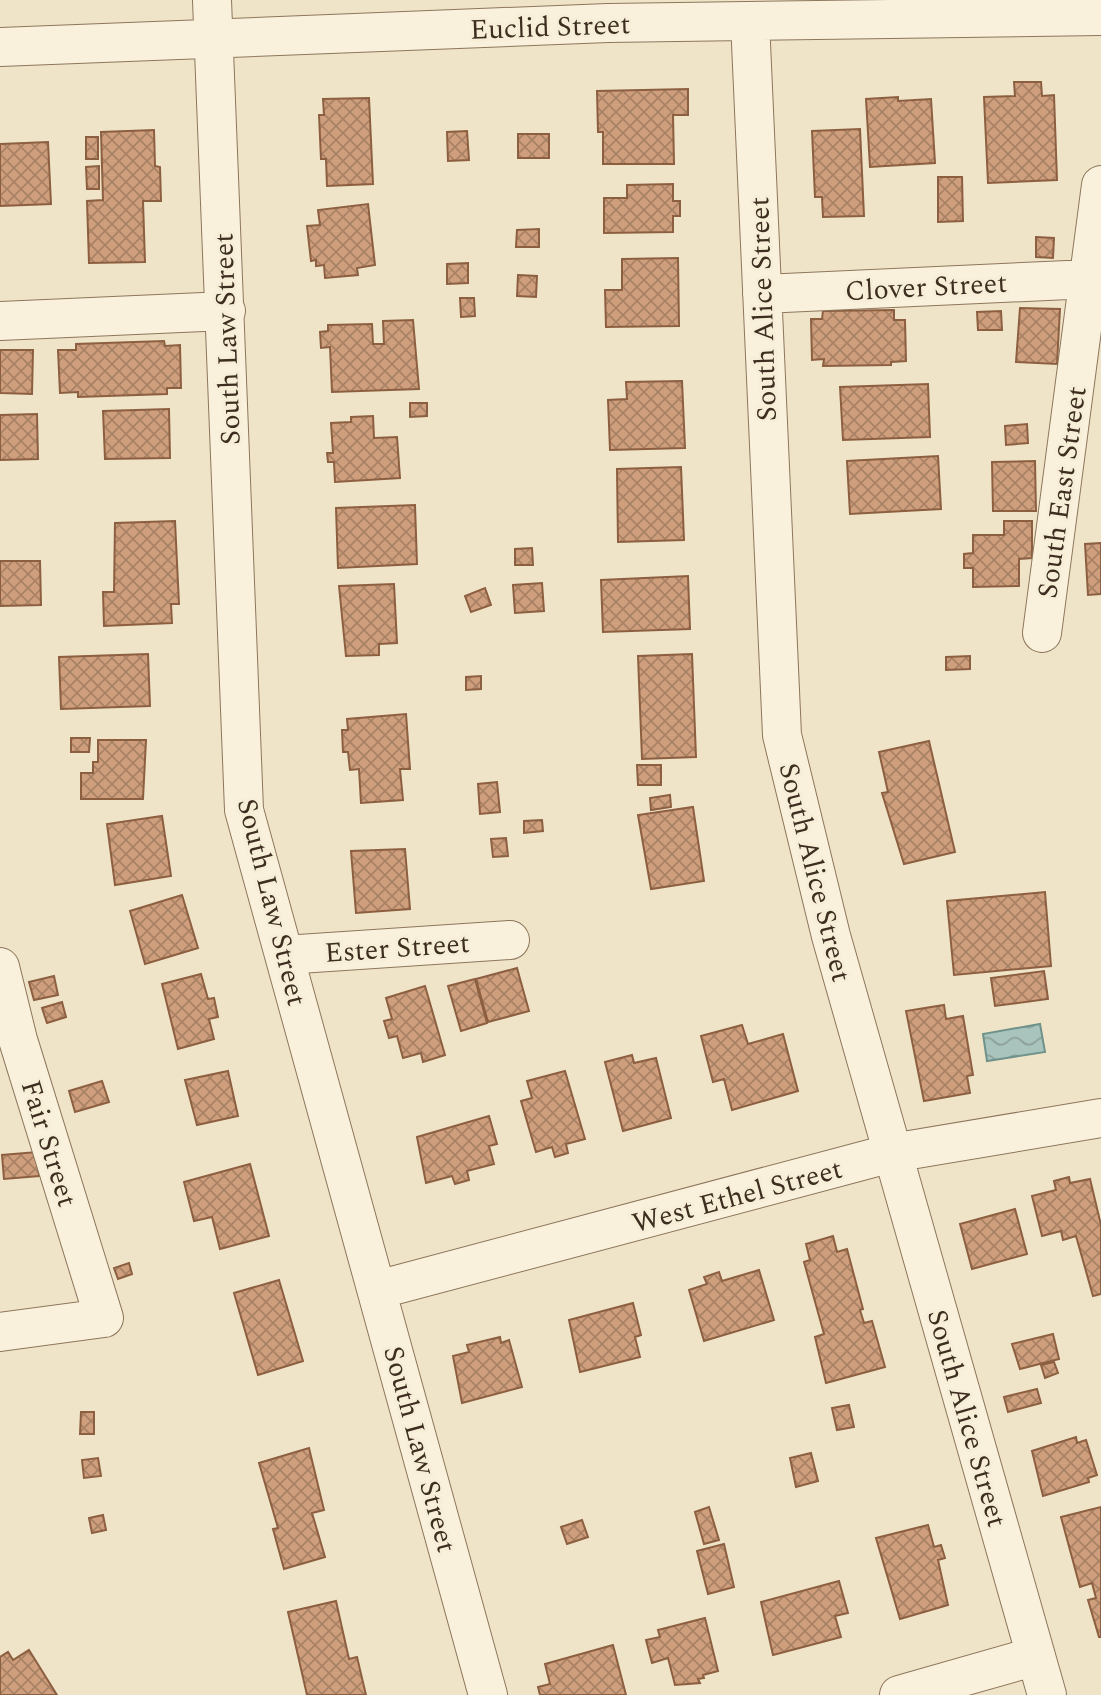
<svg xmlns="http://www.w3.org/2000/svg" width="1101" height="1695" font-family="Spectral,serif">
<style>
.water{fill:url(#water-waves);stroke:#6f938a;stroke-width:2}
.building{fill:url(#building-cross-hatch);stroke:#8d5f41;stroke-width:2}
.lines{fill:none;stroke-linecap:round;stroke-linejoin:round}
.minor-casing{stroke:#8d765c;stroke-width:40}
.minor{stroke:#faf1dc;stroke-width:38}
.labels{text-anchor:middle;stroke-width:6;stroke-linejoin:round;paint-order:stroke}
.street-label{font-size:28px;fill:#3d2e20;stroke:#f7eed8}
</style>
<defs>
<pattern id="water-waves" width="16" height="10" patternUnits="userSpaceOnUse" patternTransform="scale(1.75)"><rect width="16" height="10" fill="#a9c4bc"/><path d="M0 5q4-4 8 0t8 0" fill="none" stroke="#8ba098"/></pattern>
<pattern id="building-cross-hatch" width="8" height="8" patternUnits="userSpaceOnUse" patternTransform="scale(1.75)"><rect width="8" height="8" fill="#cf9f7d"/><path d="M0 0l8 8M0 8l8-8" fill="none" stroke="#a98266"/></pattern>
</defs>
<rect width="100%" height="100%" fill="#f0e4c8"/>
<!-- water -->
<path class="water" d="M1040 1024 1045 1052 987 1061 983 1034Z"/>
<!-- building -->
<path class="building" d="M1014 82H1041L1042 96 1054 95 1057 180 988 183 984 97 1015 96Z
M688 89V115H673L674 164H603V132H598L597 91Z
M898 97V101L931 99 935 163 870 167 866 99Z
M369 98 373 184 327 186 326 159H321L319 115H324L323 99Z
M860 129 864 216 823 217 822 197H815L812 131Z
M154 130 155 166 160 167 161 201H143L145 262 89 263 87 201 103 200 101 132Z
M467 131 469 160 448 161 447 132Z
M518 134H549V158H518Z
M86 137H98V159H86Z
M48 142 51 204 0 206V144Z
M99 166V189H87L86 167Z
M938 177H962L963 221 938 222Z
M673 184V201H680V216H673V232L604 233V198H627V185Z
M368 204 375 265 357 268 358 275 325 278 324 265 316 266V260L311 261 307 226 320 225 318 210Z
M539 229V247H516L517 230Z
M1036 237 1054 238 1053 258 1036 257Z
M678 258 679 326 606 327 605 290H622V259Z
M468 263V283L447 284V264Z
M518 275 537 276 536 297 517 296Z
M460 298H474L475 316 461 317Z
M1020 308 1060 309 1057 364 1016 362Z
M894 310V320H905L906 361 891 362V365L823 366 824 359 812 360 811 319H822L823 311Z
M1001 311 1002 330H978L977 312Z
M413 320 419 389 332 392 330 347 321 348 320 332 328 331V325L372 324 373 344H384L383 321Z
M164 341 165 346 180 345 181 388H167V394L78 397V392L60 393 58 350H76V344Z
M0 350H33L32 394 0 393Z
M682 381 685 448 610 450 608 400 627 399 626 382Z
M928 384 930 437 843 440 840 387Z
M410 403H427V416L410 417Z
M169 409 170 458 105 459 103 411Z
M37 414 38 459 0 460V415Z
M373 416 374 438 397 437 400 478 335 482 334 462H328L327 453H333L331 423 351 422V417Z
M1027 424 1028 443 1006 445 1005 426Z
M938 456 941 509 850 514 847 461Z
M1035 461 1036 511H993L992 462Z
M681 467 684 540 618 542 617 469Z
M415 505 417 564 338 568 336 508Z
M175 521 179 604H171L172 623 104 626 103 592H114L115 523Z
M1004 521H1032V558L1019 559V586L973 587V568H964V554L973 553V535H1004Z
M1101 543V594L1088 595 1085 544Z
M532 548 533 565H515V549Z
M0 561H40L41 605 0 606Z
M688 576 690 629 603 632 601 580Z
M542 583 544 611 515 613 513 585Z
M394 584 397 643 379 644V655L346 656 339 586Z
M485 588 491 605 471 612 465 596Z
M148 654 150 706 61 709 59 657Z
M692 654 696 757 642 759 638 656Z
M970 656V669L946 670V657Z
M481 676V689L466 690V677Z
M406 714 410 769H400L403 800 361 803 359 769 350 770 348 752H343L342 730H348L347 719Z
M71 738H90L89 752H71Z
M98 740H146L143 799H81V773H93V762H98Z
M929 741 955 852 904 864 882 793 888 792 879 752Z
M637 765H661V785H638Z
M497 782 500 812 480 814 478 784Z
M670 795 671 807 651 810 650 798Z
M693 807 704 881 651 889 638 815Z
M162 816 171 876 115 885 107 824Z
M542 820 543 831 524 833V821Z
M506 838 508 856 493 857 491 839Z
M405 849 410 909 356 913 351 851Z
M1045 892 1051 966 954 975 947 901Z
M182 895 198 948 145 964 130 911Z
M517 968 529 1011 488 1022 476 979Z
M1044 971 1048 999 995 1006 991 978Z
M201 974 208 999 214 998 218 1017 209 1019 214 1039 178 1049 162 984Z
M54 976 58 995 34 1000 29 982Z
M475 979 487 1023 461 1031 448 986Z
M425 986 445 1055 423 1062 421 1053 403 1058 397 1036 389 1038 384 1021 392 1019 386 998Z
M62 1002 66 1017 47 1023 42 1008Z
M944 1005 946 1019 963 1016 973 1075 967 1076 970 1093 924 1101 906 1011Z
M742 1025 748 1044 783 1034 798 1091 732 1110 724 1079 713 1082 701 1036Z
M632 1055 634 1063 656 1058 671 1118 623 1131 605 1062Z
M228 1071 238 1116 197 1125 185 1080Z
M565 1071 585 1139 566 1144 568 1153 555 1157 552 1147 536 1152 521 1101 532 1098 527 1081Z
M102 1081 109 1102 75 1112 69 1091Z
M489 1116 497 1144 489 1146 494 1164 467 1171 469 1180 455 1184 452 1176 426 1183 417 1137Z
M37 1152 39 1176 4 1179 2 1155Z
M250 1164 269 1236 220 1249 212 1217 194 1221 184 1182Z
M1069 1177 1070 1183 1090 1179 1101 1225V1294L1093 1296 1076 1236 1063 1240 1061 1231 1042 1236 1032 1196 1056 1190 1054 1181Z
M1015 1209 1027 1254 972 1269 960 1224Z
M833 1236 837 1252 847 1249 863 1309 860 1310 864 1323 872 1321 885 1367 826 1383 815 1337 824 1334 804 1262 810 1260 806 1244Z
M129 1263 132 1274 118 1279 114 1268Z
M759 1270 774 1320 704 1341 689 1290 707 1284 704 1277 719 1272 722 1281Z
M279 1280 303 1361 258 1375 234 1293Z
M633 1303 641 1335 635 1337 640 1357 580 1372 569 1320Z
M1053 1334 1059 1359 1020 1369 1012 1344Z
M500 1337 501 1343 509 1340 522 1387 462 1403 453 1356 469 1352 467 1345Z
M1054 1362 1058 1373 1045 1378 1041 1365Z
M1037 1389 1041 1403 1008 1412 1004 1397Z
M849 1405 854 1427 837 1430 832 1408Z
M81 1412H94V1434H80Z
M1076 1437 1077 1443 1086 1440 1097 1475 1088 1478 1089 1482 1043 1496 1032 1451Z
M309 1448 324 1510 312 1513 325 1557 284 1569 273 1529 278 1528 259 1463Z
M811 1453 818 1481 796 1487 790 1458Z
M98 1458 101 1476 84 1478 82 1460Z
M709 1507 719 1540 704 1544 695 1512Z
M1101 1507V1637H1099L1088 1600 1096 1598 1092 1583 1080 1587 1061 1517Z
M103 1515 106 1530 92 1533 89 1518Z
M582 1520 588 1537 567 1544 561 1527Z
M928 1525 934 1547 941 1545 945 1558 938 1560 948 1605 900 1619 876 1538Z
M724 1544 734 1587 708 1594 697 1551Z
M839 1581 848 1613 835 1616 841 1637 773 1655 761 1602Z
M336 1601 349 1659 357 1657 366 1695H307L288 1612Z
M705 1618 718 1671 703 1675 704 1678 698 1679 700 1683 675 1685 668 1658 652 1663 646 1640 660 1637 658 1630Z
M613 1645 626 1695H540L538 1687 550 1684 545 1664Z
M29 1650 57 1695H0V1657L8 1652 13 1660Z"/>
<g class="lines">
<defs>
<path id="minor" d="M212 0 244 810 488 1695
M750 21 782 735 831 936 1047 1695
M0 47 608 23 1101 16
M762 294 1090 279
M0 321 226 311
M1042 633 1101 185
M284 955 510 940
M0 967 18 1040 104 1318 0 1332
M377 1290 892 1153 1101 1118
M899 1695 1036 1656"/>
</defs>
<!-- minor casing -->
<use href="#minor" class="minor-casing"/>
<!-- minor -->
<use href="#minor" class="minor"/>
</g>
<g class="labels">
<!-- street labels -->
<g class="street-label">
<text transform="translate(550 26) rotate(-2)" y="10">Euclid Street</text>
<text transform="translate(926 286) rotate(-3)" y="10">Clover Street</text>
<text transform="translate(762 309) rotate(-92)" y="10">South Alice Street</text>
<text transform="translate(226 339) rotate(-92)" y="10">South Law Street</text>
<text transform="translate(1061 492) rotate(-82)" y="10">South East Street</text>
<text transform="translate(816 872) rotate(76)" y="10">South Alice Street</text>
<text transform="translate(273 902) rotate(76)" y="10">South Law Street</text>
<text transform="translate(397 947) rotate(-4)" y="10">Ester Street</text>
<text transform="translate(50 1143) rotate(73)" y="10">Fair Street</text>
<text transform="translate(737 1195) rotate(-15)" y="10">West Ethel Street</text>
<text transform="translate(968 1418) rotate(74)" y="10">South Alice Street</text>
<text transform="translate(421 1449) rotate(75)" y="10">South Law Street</text>
</g>
</g>
</svg>
